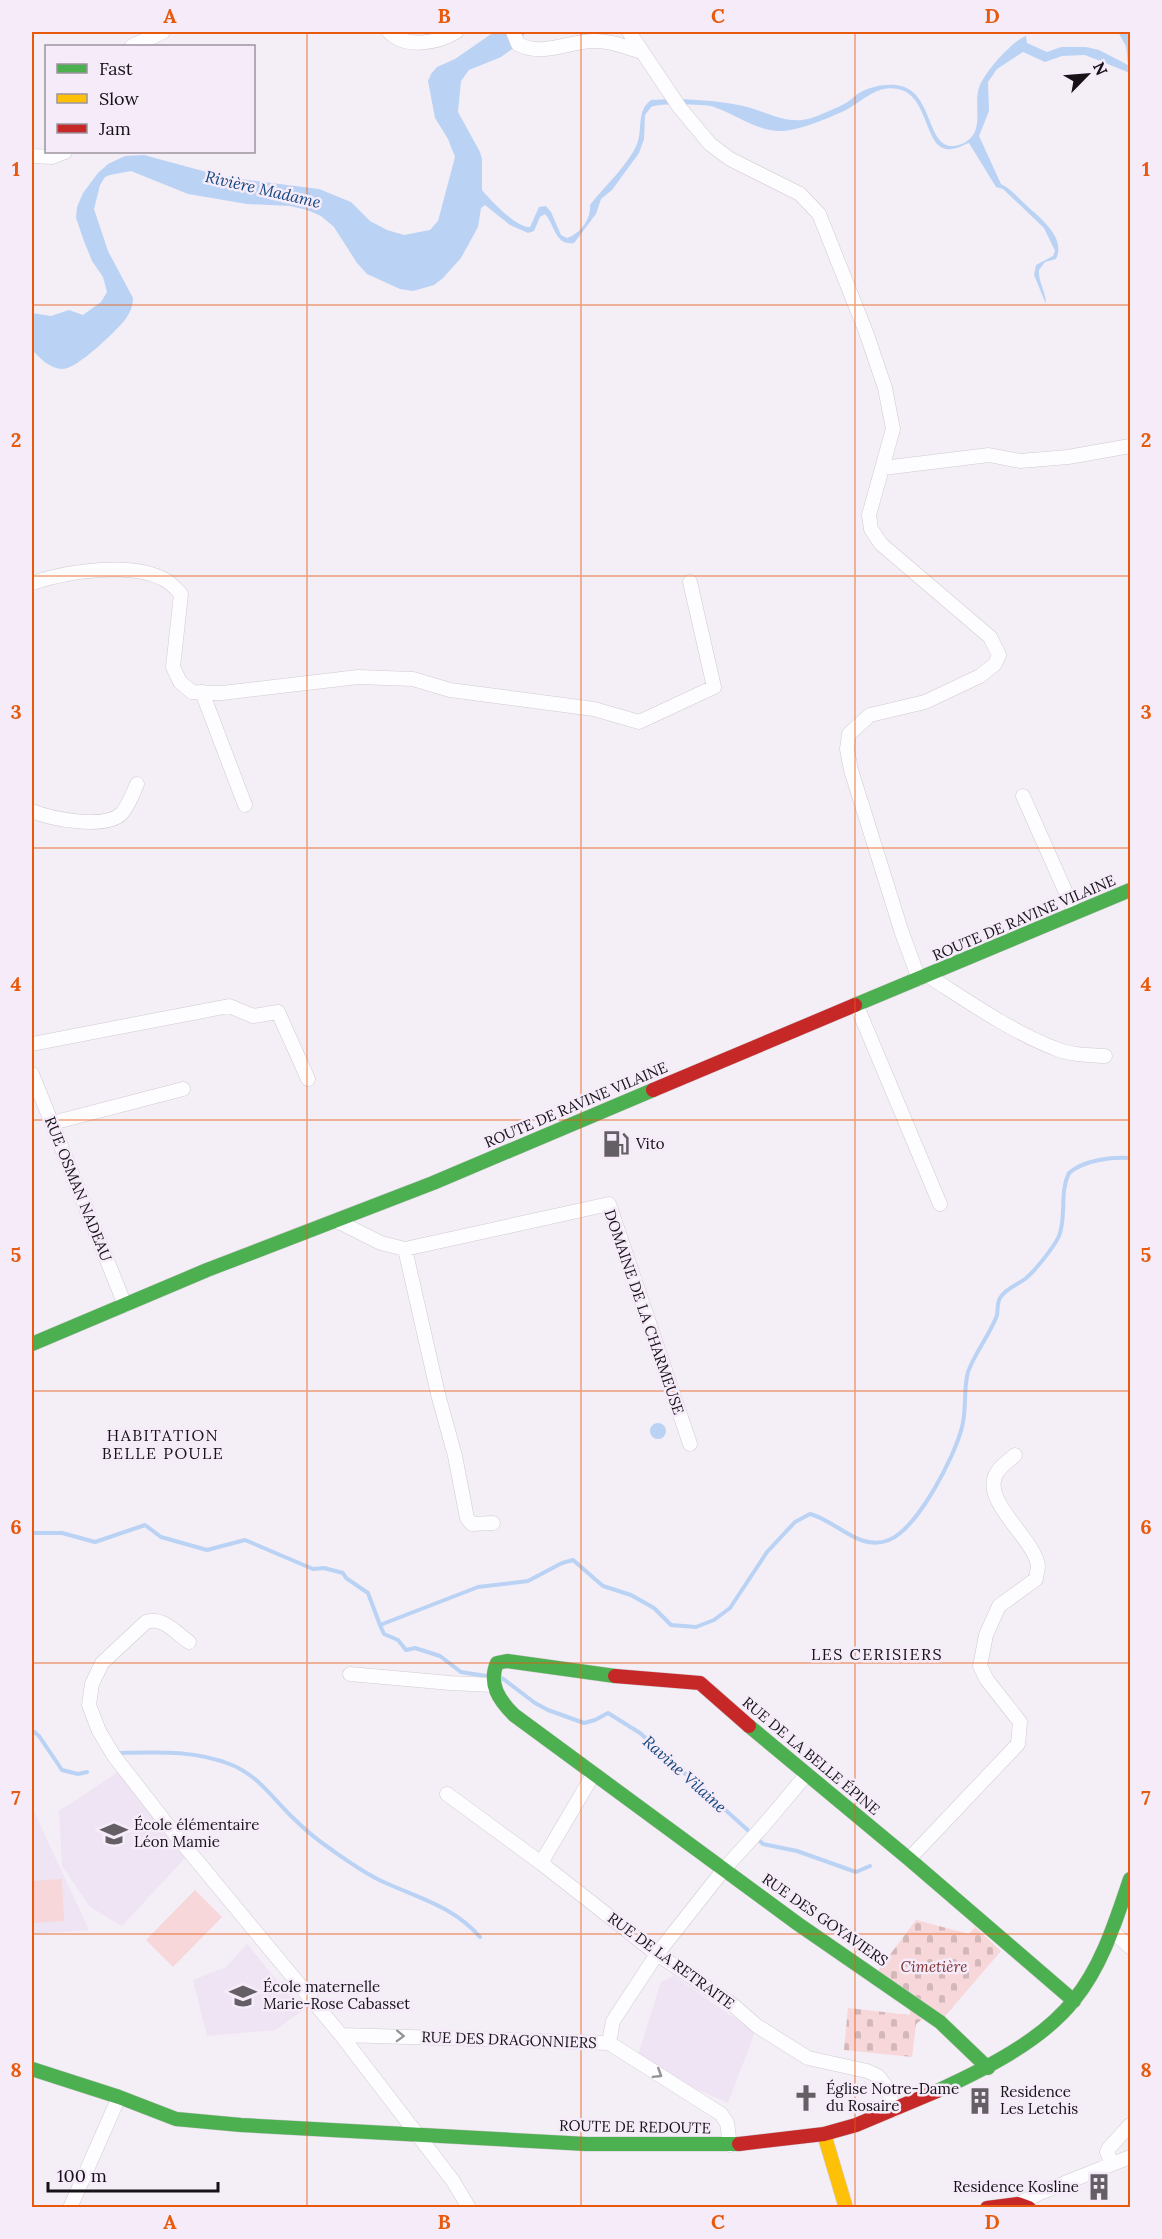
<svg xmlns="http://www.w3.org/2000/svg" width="1162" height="2239" font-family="Lora,serif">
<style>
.built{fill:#efe4f3}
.cemetery{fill:url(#cemetery-stones)}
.pitch{fill:#f7d7d9}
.water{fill:#bad3f5}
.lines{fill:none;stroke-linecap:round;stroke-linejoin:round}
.stream{stroke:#bad3f5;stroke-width:4}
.street-casing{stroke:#d0cbd1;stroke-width:15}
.fast-casing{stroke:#d0cbd1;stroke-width:15}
.slow-casing{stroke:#d0cbd1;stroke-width:15}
.jam-casing{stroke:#d0cbd1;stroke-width:15}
.street{stroke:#fdfcfe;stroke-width:14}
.fast{stroke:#4caf50;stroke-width:14}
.slow{stroke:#ffc107;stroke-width:14}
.jam{stroke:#c62828;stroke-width:14}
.oneway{stroke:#959396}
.grid{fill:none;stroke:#e8590c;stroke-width:1.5;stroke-opacity:0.55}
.labels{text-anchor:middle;stroke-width:5;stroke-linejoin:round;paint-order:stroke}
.street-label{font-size:15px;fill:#161217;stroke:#f5ebf9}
.poi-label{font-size:15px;fill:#161217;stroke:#f5ebf9;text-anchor:start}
.park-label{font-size:15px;font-style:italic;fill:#7e3133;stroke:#f5ebf9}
.water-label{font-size:16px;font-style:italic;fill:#15487f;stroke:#f5ebf9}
.neighbourhood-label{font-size:16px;letter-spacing:1.5px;fill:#161217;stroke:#f5ebf9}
.neatline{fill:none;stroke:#e8590c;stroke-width:2}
.grid-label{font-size:20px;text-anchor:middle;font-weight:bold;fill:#e8590c}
</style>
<defs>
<pattern id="cemetery-stones" width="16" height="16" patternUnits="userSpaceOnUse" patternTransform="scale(1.5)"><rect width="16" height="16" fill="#f7d7d9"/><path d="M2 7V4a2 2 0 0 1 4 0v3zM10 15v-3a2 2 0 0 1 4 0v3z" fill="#d3b8ba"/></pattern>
</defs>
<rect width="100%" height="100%" fill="#f4eef6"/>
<!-- built -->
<path class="built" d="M118 1772 186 1857 122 1926 90 1907 62 1866 59 1811Z
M32 1807 89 1930 32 1934Z
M247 1944 302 2011 275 2030 207 2036 193 1980 226 1967Z
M674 1976 755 2032 728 2103 674 2079 638 2055 661 1982Z"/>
<!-- cemetery -->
<path class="cemetery" d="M916 1920 969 1934 975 1927 1001 1951 940 2022 929 2014 916 2024 912 2057 844 2050 848 2008 910 2015 911 2001 874 1976Z"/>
<!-- pitch -->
<path class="pitch" d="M62 1879 64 1921 32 1923V1881Z
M195 1890 222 1917 173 1967 146 1940Z"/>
<!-- water -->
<path class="water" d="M494 32H526L512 49 501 57 469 70 461 81 458 112 480 152 482 159V190C491 201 517 228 530 227L539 207 546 206 551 212 561 235 567 238C581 233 591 219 590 205 603 188 629 164 637 144 643 129 636 111 651 100 682 98 721 100 751 108 770 114 787 124 808 119 816 117 839 107 846 103 851 100 855 95 861 92 872 86 889 83 901 86 935 94 926 155 959 145 989 135 971 104 980 85 986 71 1012 41 1026 36L1027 43 1047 52 1061 47H1086L1099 50 1128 65 1126 46 1118 32H1127L1130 37V73L1085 55 1062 56 1045 62 1023 52 997 69 988 82 989 111 979 136 1001 184C1010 188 1016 196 1023 202 1037 216 1067 236 1056 259L1045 262 1039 270C1038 282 1046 292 1046 304L1034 275 1036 265 1053 256 1055 251 1044 228 1003 189 996 187 969 143C963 145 957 149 951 149 924 153 930 95 898 89 876 84 862 102 844 111 826 119 803 129 783 131 757 132 738 115 714 107 705 104 660 103 651 107L645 115 644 139 639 153 612 190 601 199 596 214 574 243C555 246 555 225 545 214L540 217 534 231 528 233 510 225 485 205 481 208 478 227 461 258 443 278 434 285 413 291 400 289 367 274 357 263 334 227 321 216 307 210 290 206 247 204 188 194 131 171 110 175 105 177 100 185 94 209 108 251 133 298C133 306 130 313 125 320 116 331 77 369 63 369 50 369 41 359 32 350V313L51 316 69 310 83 315 101 302 107 292 103 277 92 261 84 241 76 218 77 207 83 193 98 173 108 164 125 156 144 155 225 177 319 189 351 202 370 221 387 230 404 235 430 230 438 221 455 157 448 139 435 118 428 81 431 74 437 67 455 59Z
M650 1431a8 8 0 1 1 16 0a8 8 0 1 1-16 0Z"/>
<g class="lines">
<!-- stream -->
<path class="stream" d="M32 1533H62L95 1542 145 1525 161 1537 207 1550 245 1540 313 1569 324 1568 343 1573 346 1578 368 1593 380 1625 478 1587 528 1581 562 1563 573 1560 603 1586 631 1595 654 1608 671 1625 696 1627 714 1620 730 1608 767 1552 795 1522 810 1514C837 1521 859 1552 889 1540 918 1528 955 1456 962 1427 967 1409 963 1390 968 1372 975 1352 990 1335 997 1315 998 1309 997 1303 1000 1298 1006 1288 1017 1285 1025 1279 1035 1271 1054 1247 1059 1236 1067 1216 1059 1193 1069 1173 1084 1160 1111 1157 1130 1158
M380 1625 384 1634 398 1640 406 1650 415 1648 440 1656 461 1672 486 1676
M502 1678 535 1703 548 1710 584 1723 595 1720 608 1713 640 1733 751 1833
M32 1730 39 1736 62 1770 78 1774 87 1772
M120 1753C158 1752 196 1750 232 1765 258 1776 271 1796 290 1815 303 1828 317 1840 332 1850 349 1862 367 1875 386 1883 421 1899 454 1907 480 1937
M757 1838 763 1844 797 1851 856 1872 870 1866"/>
<defs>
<path id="street" d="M389 32C406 49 437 43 456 32
M513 32 518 44C542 57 567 42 592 41 609 40 625 47 642 52
M629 32 680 108 710 144 730 159 800 194 819 214 866 332 885 388 893 429 869 515 871 529 881 544 990 637 999 655 995 664 980 676 925 702 870 715 849 734 847 749 851 770 902 933 919 979
M132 46 163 32
M32 156 52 157 65 152
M883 468 989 455 1020 461 1068 457 1130 446
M32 583C68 571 133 561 167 581 172 584 177 590 181 594L173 667 180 682 192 692 222 693 358 677 413 679 450 690 594 709 639 722 714 687 690 582
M202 692 245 805
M1023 796 1075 913
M32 811C51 819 106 830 122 813 129 805 133 793 137 784
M930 975 933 979C972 1004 1011 1031 1054 1048 1070 1055 1088 1055 1105 1056
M856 1004 940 1204
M32 1044 229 1006 253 1016 278 1012 308 1079
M32 1074 125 1305
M52 1123 183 1089
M337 1221 381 1243 405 1249 609 1204 690 1444
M405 1249 438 1394 455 1456 467 1518 472 1524 493 1523
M189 1642C176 1633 163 1616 146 1622L102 1663 92 1684 89 1705 99 1731 114 1756 174 1833 341 2035 453 2181 469 2208
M350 1674 450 1683 493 1685
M447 1794 541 1863 657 1954 733 2005 757 2026 808 2058 867 2071 878 2076 888 2089 894 2110
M909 1859 1018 1744 1020 1722 987 1680 980 1666 986 1635 999 1606 1036 1579C1036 1575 1038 1570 1038 1566 1035 1538 977 1499 998 1471 1002 1465 1010 1460 1015 1455
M541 1863 593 1775
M1112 1931 1130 1947
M341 2035 609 2043
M609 2043 613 2021 657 1954 725 1868 765 1824 806 1775
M609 2043 721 2114 727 2123 730 2145
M1112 2164 1107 2152 1109 2148 1130 2125
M1018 2204 1040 2193 1130 2157
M70 2208 119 2097"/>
<path id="fast" d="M855 1005 1130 890
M32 1344 207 1270 433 1183 653 1090
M615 1676 507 1661 497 1663C488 1684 499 1700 514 1715L798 1924 940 2022 988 2068
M749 1726 909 1859 1074 2001
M32 2069 119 2097 176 2119 241 2125 586 2144H739
M937 2091C983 2070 1042 2041 1074 2000 1102 1966 1116 1920 1130 1879"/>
<path id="slow" d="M824 2134 846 2208"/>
<path id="jam" d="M653 1090 855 1005
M615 1676 700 1683 749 1726
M739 2144 824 2134 856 2125 937 2091
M987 2208 1018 2204 1029 2208"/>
</defs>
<!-- street casing -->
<use href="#street" class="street-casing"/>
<!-- fast casing -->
<use href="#fast" class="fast-casing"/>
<!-- slow casing -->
<use href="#slow" class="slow-casing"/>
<!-- jam casing -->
<use href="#jam" class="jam-casing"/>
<!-- street -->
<use href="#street" class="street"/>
<!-- fast -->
<use href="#fast" class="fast"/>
<!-- slow -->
<use href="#slow" class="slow"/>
<!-- jam -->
<use href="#jam" class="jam"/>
</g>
<!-- one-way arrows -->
<defs><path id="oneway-chevron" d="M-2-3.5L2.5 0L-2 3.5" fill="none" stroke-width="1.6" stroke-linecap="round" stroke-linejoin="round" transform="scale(1.5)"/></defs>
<g class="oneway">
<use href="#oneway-chevron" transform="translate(400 2036) rotate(2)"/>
<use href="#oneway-chevron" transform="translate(658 2074) rotate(32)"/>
</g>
<!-- grid -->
<path class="grid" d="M307 32V2208M581 32V2208M855 32V2208M32 305H1130M32 576H1130M32 848H1130M32 1120H1130M32 1391H1130M32 1663H1130M32 1934H1130"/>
<!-- icons -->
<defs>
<symbol id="fuel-bare" viewBox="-9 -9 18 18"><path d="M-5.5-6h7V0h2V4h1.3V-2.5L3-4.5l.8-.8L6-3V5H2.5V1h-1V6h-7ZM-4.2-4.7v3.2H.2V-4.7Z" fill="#645f65" stroke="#f5ebf9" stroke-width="2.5" paint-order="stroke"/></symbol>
<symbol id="school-bare" viewBox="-9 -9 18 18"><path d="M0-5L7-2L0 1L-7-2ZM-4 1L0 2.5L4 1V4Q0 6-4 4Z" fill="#645f65" stroke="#f5ebf9" stroke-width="2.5" paint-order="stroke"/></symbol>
<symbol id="church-bare" viewBox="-9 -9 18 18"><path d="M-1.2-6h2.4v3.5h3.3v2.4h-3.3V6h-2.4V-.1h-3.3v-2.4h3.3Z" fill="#645f65" stroke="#f5ebf9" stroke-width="2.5" paint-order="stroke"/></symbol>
<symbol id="building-bare" viewBox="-9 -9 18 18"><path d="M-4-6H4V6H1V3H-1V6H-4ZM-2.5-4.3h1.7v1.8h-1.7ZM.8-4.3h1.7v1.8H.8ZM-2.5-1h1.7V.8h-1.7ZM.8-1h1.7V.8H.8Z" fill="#645f65" stroke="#f5ebf9" stroke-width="2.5" paint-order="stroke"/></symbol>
</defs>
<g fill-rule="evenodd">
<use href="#fuel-bare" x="597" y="1125" width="38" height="38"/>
<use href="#school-bare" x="95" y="1815" width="38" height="38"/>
<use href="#school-bare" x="224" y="1977" width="38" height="38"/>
<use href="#church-bare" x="787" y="2079" width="38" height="38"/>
<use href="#building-bare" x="961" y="2082" width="38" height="38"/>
<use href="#building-bare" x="1080" y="2168" width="38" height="38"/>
</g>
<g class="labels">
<!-- street labels -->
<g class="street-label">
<text transform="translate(1024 918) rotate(-23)" y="5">ROUTE DE RAVINE VILAINE</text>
<text transform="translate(576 1105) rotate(-23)" y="5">ROUTE DE RAVINE VILAINE</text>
<text transform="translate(78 1189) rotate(68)" y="5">RUE OSMAN NADEAU</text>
<text transform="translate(644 1312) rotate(71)" y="5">DOMAINE DE LA CHARMEUSE</text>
<text transform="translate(811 1756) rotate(40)" y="5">RUE DE LA BELLE ÉPINE</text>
<text transform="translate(825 1920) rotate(35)" y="5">RUE DES GOYAVIERS</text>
<text transform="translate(671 1961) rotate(36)" y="5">RUE DE LA RETRAITE</text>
<text transform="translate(509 2040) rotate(2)" y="5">RUE DES DRAGONNIERS</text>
<text transform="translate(635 2127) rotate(1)" y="5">ROUTE DE REDOUTE</text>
</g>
<!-- poi labels -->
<g class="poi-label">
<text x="636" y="1149">Vito</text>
<text x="134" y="1830">École élémentaire<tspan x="134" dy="17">Léon Mamie</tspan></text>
<text x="263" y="1992">École maternelle<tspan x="263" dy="17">Marie-Rose Cabasset</tspan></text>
<text x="826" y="2094">Église Notre-Dame<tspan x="826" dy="17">du Rosaire</tspan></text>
<text x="1000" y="2097">Residence<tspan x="1000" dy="17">Les Letchis</tspan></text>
<text x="1079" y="2192" text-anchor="end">Residence Kosline</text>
</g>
<!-- park labels -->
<g class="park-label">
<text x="934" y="1972">Cimetière</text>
</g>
<!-- water labels -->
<g class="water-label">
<text transform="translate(263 189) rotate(13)" y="6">Rivière Madame</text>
<text transform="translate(685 1774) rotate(42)" y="6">Ravine Vilaine</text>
</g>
<!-- neighbourhood labels -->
<g class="neighbourhood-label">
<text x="163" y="1441">HABITATION<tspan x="163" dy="18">BELLE POULE</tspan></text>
<text x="877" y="1660">LES CERISIERS</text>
</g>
</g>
<!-- border -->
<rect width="1162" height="2239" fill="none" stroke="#f5ebf9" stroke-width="66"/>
<!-- legend -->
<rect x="45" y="45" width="210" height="108" fill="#f5ebf9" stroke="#9c949f" stroke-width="1.5"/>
<rect x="57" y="64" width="30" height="9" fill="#4caf50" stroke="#9c949f" stroke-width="1.5"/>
<text x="99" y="75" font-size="18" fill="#161217">Fast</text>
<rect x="57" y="94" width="30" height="9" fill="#ffc107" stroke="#9c949f" stroke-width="1.5"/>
<text x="99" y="105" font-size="18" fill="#161217">Slow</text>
<rect x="57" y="124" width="30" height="9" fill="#c62828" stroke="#9c949f" stroke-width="1.5"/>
<text x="99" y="135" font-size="18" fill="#161217">Jam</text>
<!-- north arrow -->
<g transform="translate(1087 75) rotate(65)" stroke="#f5ebf9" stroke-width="4.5" paint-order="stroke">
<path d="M0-4.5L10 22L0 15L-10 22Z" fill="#161217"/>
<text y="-9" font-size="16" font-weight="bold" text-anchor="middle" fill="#161217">N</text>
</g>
<!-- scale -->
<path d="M48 2182v9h170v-9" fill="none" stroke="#161217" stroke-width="3"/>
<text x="57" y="2182" font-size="18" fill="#161217" stroke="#f5ebf9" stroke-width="4.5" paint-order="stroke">100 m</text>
<rect x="33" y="33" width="1096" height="2173" class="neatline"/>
<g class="grid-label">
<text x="170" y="23">A</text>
<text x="444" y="23">B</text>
<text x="718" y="23">C</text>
<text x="992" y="23">D</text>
<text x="16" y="176">1</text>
<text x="1146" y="176">1</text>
<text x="16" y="447">2</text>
<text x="1146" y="447">2</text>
<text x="16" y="719">3</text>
<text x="1146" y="719">3</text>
<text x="16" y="991">4</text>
<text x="1146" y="991">4</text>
<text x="16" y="1262">5</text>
<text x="1146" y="1262">5</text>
<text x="16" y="1534">6</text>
<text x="1146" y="1534">6</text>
<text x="16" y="1805">7</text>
<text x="1146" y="1805">7</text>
<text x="16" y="2077">8</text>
<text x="1146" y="2077">8</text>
<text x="170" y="2229">A</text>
<text x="444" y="2229">B</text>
<text x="718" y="2229">C</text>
<text x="992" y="2229">D</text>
</g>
</svg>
